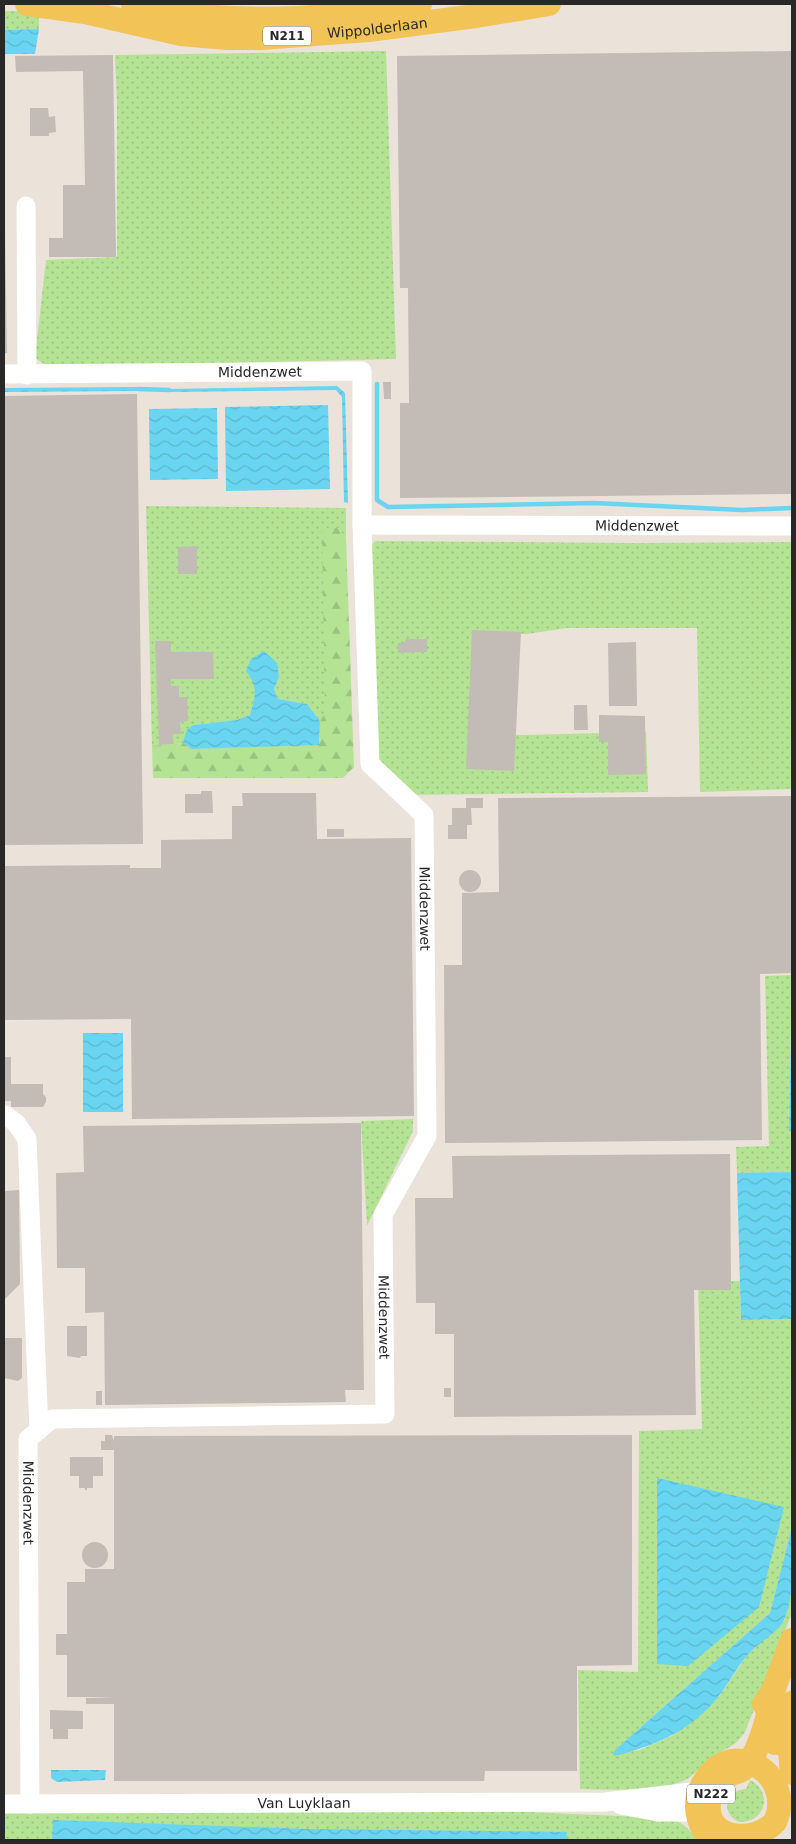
<svg xmlns="http://www.w3.org/2000/svg" width="796" height="1844" font-family="'DejaVu Sans',sans-serif">
<style>
.grass{fill:url(#grass-dots)}
.forest{fill:url(#forest-firs)}
.water{fill:url(#water-waves)}
.lines{fill:none;stroke-linecap:round;stroke-linejoin:round}
.stream{stroke:#69d5f0;stroke-width:4.5}
.building{fill:#c3bcb6}
.minor{stroke:#fff;stroke-width:19}
.major{stroke:#f2c457;stroke-width:24}
.labels{text-anchor:middle;stroke-width:4.5;stroke-linejoin:round;paint-order:stroke}
.shield{fill:#fff;stroke:#686868;stroke-width:1}
.shield-label{font-size:12px;font-weight:bold;fill:#282828}
.street-label{font-size:14px;fill:#282828;stroke:#fff}
</style>
<defs>
<pattern id="grass-dots" width="8" height="8" patternUnits="userSpaceOnUse" patternTransform="scale(1.25)"><rect width="8" height="8" fill="#b4e394"/><path d="M2 2h.1M6 6h.1" fill="none" stroke="#9bc380" stroke-width="1.8" stroke-linecap="round"/></pattern>
<pattern id="forest-firs" width="22" height="20" patternUnits="userSpaceOnUse" patternTransform="scale(1.25)"><rect width="22" height="20" fill="#b4e394"/><path d="M5 1l3.5 6h-7zM16 11l3.5 6h-7z" fill="#9bc380"/></pattern>
<pattern id="water-waves" width="16" height="10" patternUnits="userSpaceOnUse" patternTransform="scale(1.25)"><rect width="16" height="10" fill="#69d5f0"/><path d="M0 5q4-4 8 0t8 0" fill="none" stroke="#5bb7ce"/></pattern>
</defs>
<rect width="100%" height="100%" fill="#ebe2d9"/>
<!-- grass -->
<path class="grass" d="M4 11H39V29L4 30Z
M386 51 396 359 49 367 35 358 46 260 117 257V102L115 55Z
M146 506 346 508V538L338 528 325 713 320 721 307 704 278 699 274 689 279 677 253 681 256 693 250 715 237 720 193 725 183 742 184 743 152 746Z
M375 541 635 543 792 542V789L700 792 697 628H567L527 634 474 632 471 733 524 735 646 732 648 792 407 795 374 763 368 550Z
M792 975 789 1131H792V1172L737 1173 736 1147 769 1146 765 976Z
M413 1119V1131L367 1226 361 1121Z
M740 1281 741 1320 792 1319V1527L770 1613 615 1750 613 1754 640 1750 672 1736 700 1715 720 1695 748 1654 783 1623 792 1589V1613L745 1732C735 1747 726 1748 712 1757 702 1764 695 1776 683 1781 657 1792 608 1790 580 1789L578 1670 638 1672 639 1431 702 1429 698 1282Z
M750 1780C774 1792 765 1823 739 1822 720 1813 725 1790 746 1789Z
M504 1811 669 1818C682 1821 690 1830 698 1840H4V1812Z"/>
<!-- forest -->
<path class="forest" d="M322 528H338L346 538 354 767 343 778H153L152 746 184 743 191 749 319 744 320 721 325 713Z"/>
<!-- water -->
<path class="water" d="M39 29 35 54H4V30Z
M337 386 345 393 348 503 344 502 342 397 336 390 169 392V389Z
M137 387 138 391 4 392V388Z
M328 405 330 489 226 491 225 407Z
M217 408 218 479 150 480 149 409Z
M264 651 277 663 279 677 274 689 278 699 307 704 320 721 319 745 191 749 183 742 187 730 193 725 237 720 250 715C255 696 259 688 246 671L251 659Z
M792 992V1131H789Z
M83 1033H123V1112H83Z
M792 1172V1319L741 1320 737 1173Z
M657 1478 784 1507 759 1607 688 1666 657 1664Z
M792 1527C792 1556 796 1596 783 1622 778 1632 755 1645 747 1656 737 1667 730 1681 721 1693 693 1730 658 1745 614 1756L613 1754 615 1750 770 1613Z
M51 1770H106L105 1780 57 1782 51 1778Z
M53 1820 309 1829 567 1832 566 1840H52Z"/>
<g class="lines">
<!-- stream -->
<path class="stream" d="M377 384V500L388 507 594 503 742 510 792 508
M138 389 169 390"/>
</g>
<!-- building -->
<path class="building" d="M792 51V494L400 498V403H409L408 288H400L397 56Z
M113 55 116 257H49V238H63V185H85L83 71 16 72 15 56Z
M30 108H48L49 117 55 116 56 132 49 133V136H30Z
M4 230H5L7 353H4Z
M383 382H391V399H384Z
M137 394 143 844 4 845V396Z
M197 546V574H178V547Z
M472 630 521 632 514 771 466 769Z
M405 639H427V652L398 653V643H405Z
M155 641H171V652H213L214 679H171V686H179V697H187L188 721 180 722 181 734H173V744L159 745Z
M636 642 637 706H609L608 643Z
M574 705H587L588 730H574Z
M599 715 645 716 646 774 608 775V742H599Z
M201 791H212L213 813H185V794H201Z
M242 793H316L317 839 411 838 414 1116 132 1119 131 1019 4 1020V866L130 865V868H161V840L232 839V806H243Z
M792 796V973L760 974 762 1140 445 1143 444 965H462V893L499 892 498 798Z
M466 798H483V808H471L472 825H467V839H448V825H452V808H466Z
M327 829H344V837H327Z
M459 881a11 11 0 1 1 22 0a11 11 0 1 1-22 0Z
M4 1057H11V1084H43V1094L46 1097V1102L43 1107H11V1101H4Z
M361 1123 364 1390H345L346 1402 105 1405 104 1312 85 1313V1268H57L56 1173 84 1172 83 1126Z
M730 1154 731 1290H694L696 1415 454 1417V1334H435V1303H416L415 1198H453L452 1156Z
M19 1190 20 1284 4 1300V1191Z
M67 1326H87V1356H81L80 1358 67 1356Z
M4 1338H22V1378L18 1381 4 1378Z
M444 1388H451V1397H444Z
M96 1391H102V1405H96Z
M105 1435H112L114 1441V1436L632 1435V1665L577 1666V1771H485L484 1781H114V1704H86V1698L114 1697H67V1655H56V1634H67V1582H85V1569H114V1450H101V1441H105Z
M70 1457H103V1476H93V1488H87V1490H85V1488H79V1476H70Z
M82 1555a13 13 0 1 1 26 0a13 13 0 1 1-26 0Z
M50 1710 83 1711V1729H68V1739H53V1729H50Z"/>
<g class="lines">
<!-- minor -->
<g class="minor">
<path d="M26 206 27 375"/>
<path id="s1" d="M4 374 362 371V525L370 764 424 815 427 1136 383 1215 385 1414 52 1419 28 1439 30 1804"/>
<path id="s2" d="M362 525 792 526"/>
<path d="M5 1115 16 1123 27 1139 39 1430"/>
<path id="s3" d="M4 1804 605 1802 692 1792 700 1788"/>
<path d="M621 1805 658 1812H697"/>
</g>
<!-- major -->
<g class="major">
<path id="s4" d="M27 4 85 12 181 34 227 38H261L368 30 476 16 549 4"/>
<path d="M133 4C228 27 325 20 420 4"/>
<path d="M764 1704 773 1691 792 1640"/>
<path d="M792 1732 790 1752 792 1773"/>
<path d="M775 1743 792 1703"/>
<path d="M712 1840C696 1825 692 1801 704 1782 734 1733 796 1777 775 1822 755 1844 705 1841 709 1803 710 1790 719 1778 731 1774 738 1772 743 1771 747 1765 760 1750 770 1710 773 1691"/>
</g>
</g>
<g class="labels">
<!-- shield labels -->
<g class="shield">
<rect x="263" y="26.5" width="48" height="19" rx="4"/>
<rect x="687" y="1784.5" width="48" height="19" rx="4"/>
</g>
<g class="shield-label">
<text x="287" y="40">N211</text>
<text x="711" y="1798">N222</text>
</g>
<!-- street labels -->
<g class="street-label">
<text dy="5" stroke="none"><textPath href="#s4" startOffset="354">Wippolderlaan</textPath></text>
<text dy="5" stroke="none"><textPath href="#s1" startOffset="256">Middenzwet</textPath></text>
<text dy="5" stroke="none"><textPath href="#s2" startOffset="275">Middenzwet</textPath></text>
<text dy="5" stroke="none"><textPath href="#s1" startOffset="919">Middenzwet</textPath></text>
<text dy="5" stroke="none"><textPath href="#s1" startOffset="1339">Middenzwet</textPath></text>
<text dy="5" stroke="none"><textPath href="#s1" startOffset="1864">Middenzwet</textPath></text>
<text dy="5" stroke="none"><textPath href="#s3" startOffset="300">Van Luyklaan</textPath></text>
</g>
</g>
<!-- border -->
<rect width="796" height="1844" fill="none" stroke="#282828" stroke-width="10"/>
</svg>
